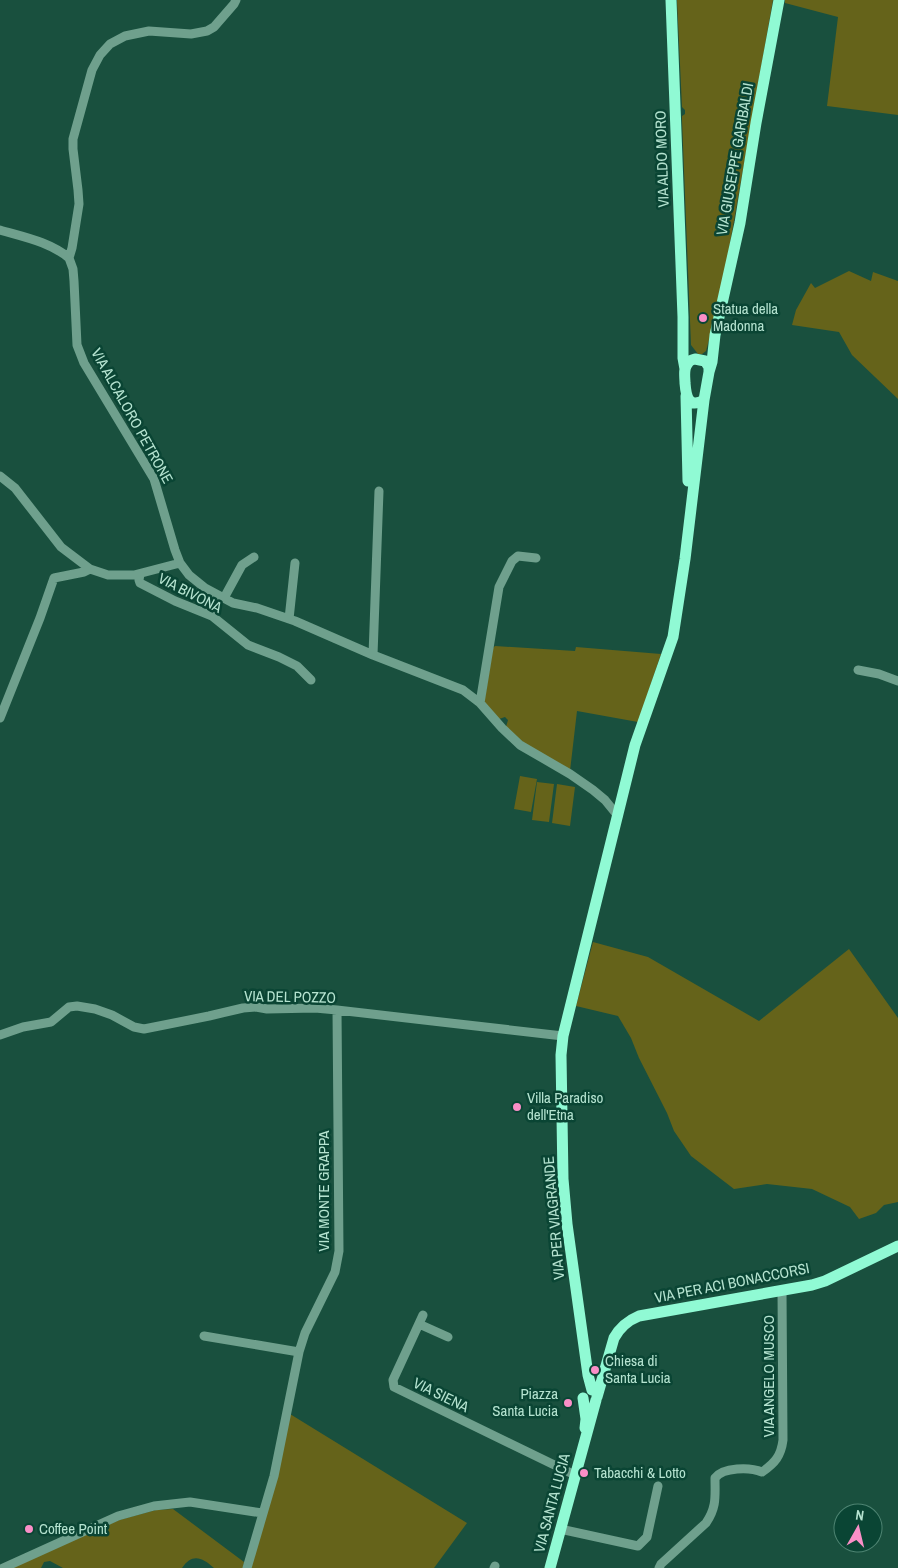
<svg xmlns="http://www.w3.org/2000/svg" width="898" height="1568" font-family="'Archivo Narrow',sans-serif">
<style>
.green{fill:#65631a}
.lines{fill:none;stroke-linecap:round;stroke-linejoin:round}
.minor{stroke:#6fa08d;stroke-width:9}
.major{stroke:#90fad4;stroke-width:11}
.poi-dot{fill:#fa8fc7;stroke:#0a4534;stroke-width:2}
.labels{text-anchor:middle;stroke-width:5;stroke-linejoin:round;paint-order:stroke}
.street-label{font-size:15px;fill:#b5e3d0;stroke:#0a4534}
.poi-label{font-size:15px;fill:#b5e3d0;stroke:#0a4534;text-anchor:start}
</style>
<rect width="100%" height="100%" fill="#19503e"/>
<!-- green -->
<path class="green" d="M677 0H773L721 294 706 351 702 354H698L691 345 682 120V116L685 114V110L682 107Z
M785 0H898V115L827 106 838 17 785 3Z
M849 271 871 281 873 272 898 281V399L852 355 839 332 792 325 796 310 811 283 815 288Z
M495 646 575 651 576 647 661 654 638 722 577 711 570 771 532 750 506 727 508 720 505 717 499 719 484 703 493 648Z
M520 776 537 779 531 812 514 809Z
M537 782 554 784 549 822 532 820Z
M557 784 575 787 570 826 552 823Z
M593 942 648 957 759 1021 849 949 898 1018V1202L884 1205 876 1213 859 1219 850 1207 812 1189 767 1184 734 1189 691 1156 674 1131 667 1113 639 1058 631 1038 618 1016 576 1006Z
M290 1414 467 1523 434 1568H251Z
M173 1509 244 1562 243 1568H214C202 1557 192 1553 182 1568H63L50 1561 44 1562 41 1568H12L119 1520 156 1510Z"/>
<g class="lines">
<!-- minor -->
<path class="minor" d="M236 0 234 4 214 27 207 31 191 34 149 31 125 36 110 44 100 55 92 70 73 139V149L78 190 79 204 72 248 69 258 73 269 74 281 77 345 84 363 154 479 175 550 180 563 189 575 205 588 233 603 257 608 295 621 373 655 463 690 480 703 502 728 520 745 570 774 593 790 605 800 618 816
M0 230C24 237 50 242 69 258
M0 476 15 488 61 547 90 569 108 575H134L180 563
M140 574 139 580 140 583 175 601 212 616 248 645 279 657 297 666 311 680
M224 598 242 565 254 557
M289 619 295 563
M373 655 379 491
M858 670 879 674 898 681
M480 703 499 587 512 561 518 556 536 558
M0 718 40 618 54 578 84 572 90 569
M0 1035 23 1027 51 1022 69 1007 77 1006 95 1009 112 1015 134 1027 144 1029 209 1016 243 1008 256 1007 267 1009 315 1008 337 1010 563 1036
M423 1315 393 1380 394 1387 575 1475
M419 1324 448 1337
M204 1336 299 1352
M560 1529 638 1546 647 1537 658 1486
M3 1568 118 1516 154 1506 190 1502 262 1513
M247 1568 274 1476 299 1352 305 1333 335 1272 339 1251 337 1010
M494 1568 495 1566
M659 1568 661 1564 706 1523C717 1507 715 1496 715 1478 723 1467 750 1467 762 1472 775 1463 781 1456 783 1440L782 1290"/>
<!-- major -->
<path class="major" d="M671 0 683 317V358L685 369
M709 372 712 362 715 335 740 223 756 123 779 0
M686 396 688 481
M592 1390 588 1375 567 1224 563 1179 561 1055 563 1036 635 745 673 637 685 559 704 400 709 372V367L705 361 695 359C691 360 690 360 688 363 683 368 685 377 685 383 686 396 688 409 704 400
M597 1397 614 1338C620 1327 627 1321 639 1316L812 1285 825 1281 898 1246
M583 1398 586 1419 585 1428
M550 1568 596 1400"/>
</g>
<!-- markers -->
<g class="poi-dot">
<circle cx="703" cy="318" r="5"/>
<circle cx="517" cy="1107" r="5"/>
<circle cx="595" cy="1370" r="5"/>
<circle cx="568" cy="1403" r="5"/>
<circle cx="584" cy="1473" r="5"/>
<circle cx="29" cy="1529" r="5"/>
</g>
<g class="labels">
<!-- street labels -->
<g class="street-label">
<text transform="translate(662 159) rotate(-92)" y="5">VIA ALDO MORO</text>
<text transform="translate(735 159) rotate(-80)" y="5">VIA GIUSEPPE GARIBALDI</text>
<text transform="translate(132 416) rotate(61)" y="5">VIA ALCALORO PETRONE</text>
<text transform="translate(190 593) rotate(27)" y="5">VIA BIVONA</text>
<text transform="translate(290 997) rotate(1)" y="5">VIA DEL POZZO</text>
<text transform="translate(324 1191) rotate(-90)" y="5">VIA MONTE GRAPPA</text>
<text transform="translate(554 1218) rotate(-95)" y="5">VIA PER VIAGRANDE</text>
<text transform="translate(732 1283) rotate(-11)" y="5">VIA PER ACI BONACCORSI</text>
<text transform="translate(769 1376) rotate(-90)" y="5">VIA ANGELO MUSCO</text>
<text transform="translate(441 1395) rotate(26)" y="5">VIA SIENA</text>
<text transform="translate(552 1503) rotate(-75)" y="5">VIA SANTA LUCIA</text>
</g>
<!-- poi labels -->
<g class="poi-label">
<text x="713" y="314">Statua della<tspan x="713" dy="17">Madonna</tspan></text>
<text x="527" y="1103">Villa Paradiso<tspan x="527" dy="17">dell'Etna</tspan></text>
<text x="605" y="1366">Chiesa di<tspan x="605" dy="17">Santa Lucia</tspan></text>
<text x="558" y="1399" text-anchor="end">Piazza<tspan x="558" dy="17">Santa Lucia</tspan></text>
<text x="594" y="1478">Tabacchi &amp; Lotto</text>
<text x="39" y="1534">Coffee Point</text>
</g>
</g>
<!-- north arrow -->
<g transform="translate(858 1528) rotate(8)"><circle r="24" fill="#0a4534" stroke="#4e8472"/>
<path d="M0-4L9 19L0 12L-9 19Z" fill="#fa8fc7"/>
<text y="-8" font-size="14" font-weight="bold" text-anchor="middle" fill="#b5e3d0">N</text>
</g>
</svg>
